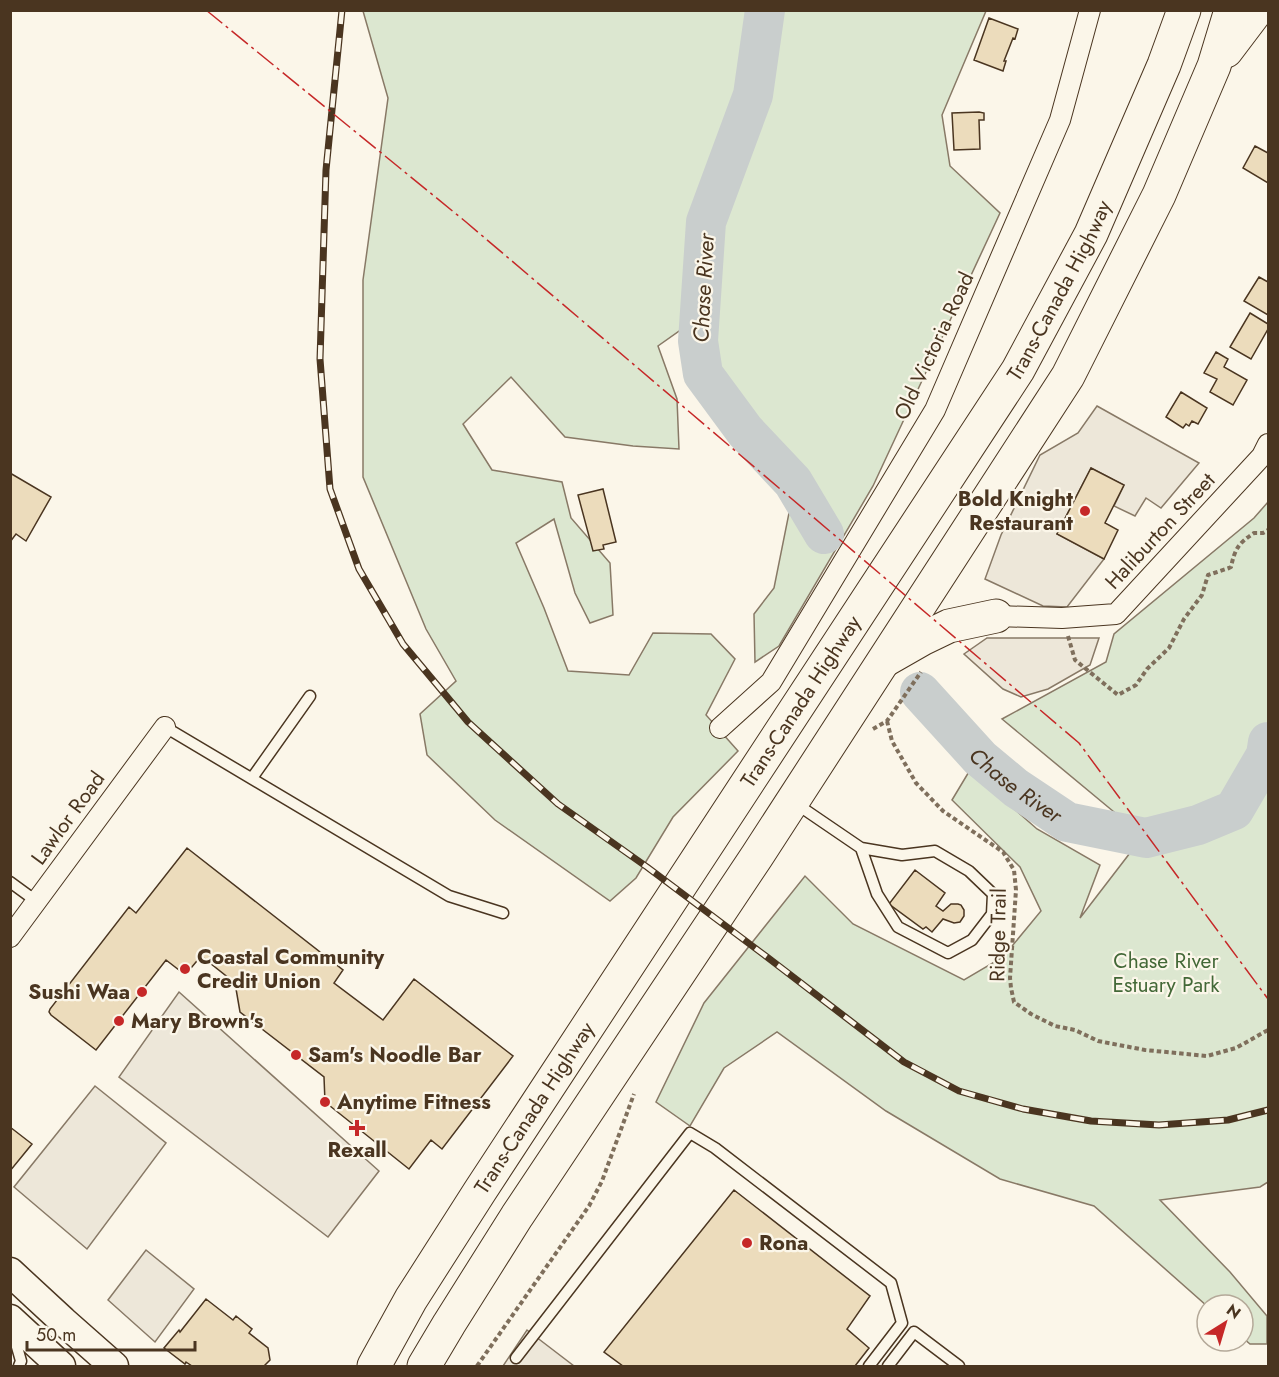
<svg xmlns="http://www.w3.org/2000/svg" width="1279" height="1377" font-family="Jost,sans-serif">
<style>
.green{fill:#dce7d0;stroke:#887966;stroke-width:1.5}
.parking{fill:#ede7d9;stroke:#887966;stroke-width:1.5}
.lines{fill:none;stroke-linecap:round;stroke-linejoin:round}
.river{stroke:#c9cecd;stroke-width:40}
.building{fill:#ecdcbc;stroke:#4a3520;stroke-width:1.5}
.lane-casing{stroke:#4a3520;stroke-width:13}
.street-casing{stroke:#4a3520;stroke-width:22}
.secondary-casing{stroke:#4a3520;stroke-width:31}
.highway-casing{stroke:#4a3520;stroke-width:35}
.path{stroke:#7f6f5c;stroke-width:4;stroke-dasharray:4.5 3;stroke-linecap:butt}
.lane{stroke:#fbf6e9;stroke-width:10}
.street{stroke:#fbf6e9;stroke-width:20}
.secondary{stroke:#fbf6e9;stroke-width:28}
.highway{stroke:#fbf6e9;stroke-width:33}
.rail-casing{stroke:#4a3520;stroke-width:7}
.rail{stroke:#fbf6e9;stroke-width:4.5;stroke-dasharray:14;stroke-linecap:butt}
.power{stroke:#c62828;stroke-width:1.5;stroke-dasharray:21 4.5 3 4.5;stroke-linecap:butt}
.poi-dot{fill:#c62828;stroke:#fbf6e9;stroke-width:2}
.labels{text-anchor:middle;stroke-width:4.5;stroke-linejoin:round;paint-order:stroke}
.street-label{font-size:21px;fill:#4a3520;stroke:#fbf6e9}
.poi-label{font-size:21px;font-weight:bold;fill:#4a3520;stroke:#fbf6e9;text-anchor:start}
.park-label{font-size:21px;fill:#436837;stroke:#fbf6e9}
.water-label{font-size:22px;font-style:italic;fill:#4a3520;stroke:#fbf6e9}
</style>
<rect width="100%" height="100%" fill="#fbf6e9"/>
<!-- green -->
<path class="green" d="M363 11H986L942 115 950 166 1000 213 873 486 779 646 755 662 754 614 774 588 792 498 713 388 685 327 658 346 677 399 679 449 633 446 565 437 511 377 463 424 492 470 562 482 571 518 610 563 613 615 590 623 575 593 554 519 516 543 544 608 568 671 629 675 653 633 711 634 735 659 706 715 738 751 673 817 636 878 610 901 495 820 427 755 420 714 456 681 426 629 363 477V280L388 98Z
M1268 502V1182L1260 1187 1160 1200 1230 1272 1267 1316V1344H1250L1243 1338V1305L1207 1306 1094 1206 1000 1179 886 1111 777 1032 724 1068 690 1126 656 1102 704 1003 805 876 853 924 964 980 1003 957 1041 911 1020 867 952 800 970 770 1037 829 1100 865 1080 918 1143 836 1002 719 1106 662 1114 634 1254 518Z"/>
<!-- parking -->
<path class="parking" d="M1097 406 1199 463 1161 508 1146 498 1135 516 1114 506 1124 485 1091 468 1057 534 1104 559 1067 607 1043 606 985 579 1001 535 1040 455 1078 433Z
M987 638H1099L1090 665 1048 689 1021 697 1003 689 964 654Z
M179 992 379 1171 328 1237 119 1077Z
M95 1086 166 1143 87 1249 14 1187Z
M146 1250 194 1289 155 1342 108 1300Z
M527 1330 574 1366H503Z"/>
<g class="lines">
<!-- river -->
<g class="river">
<path d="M765 10 753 95 706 222 698 341 703 374 745 431 793 482 824 534"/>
<path id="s1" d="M920 692 980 758 1016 788 1067 822 1146 838 1198 825 1234 810 1266 755 1268 742"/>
</g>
</g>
<!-- building -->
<path class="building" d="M989 18 1018 29 1015 39 1013 38 1004 61H1006L1003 71 974 60Z
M979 112 984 113V120H979L980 149 954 150 952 113Z
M1255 146 1268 153V183L1243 168Z
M1259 277 1268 282V315L1244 301Z
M1250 313 1268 324V329L1251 359 1230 347Z
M1216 352 1228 359 1224 367 1247 380 1233 405 1210 392 1217 379 1204 373Z
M1181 392 1207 408 1198 424 1192 421 1189 426 1186 424 1183 428 1166 417Z
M1091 468 1124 485 1105 523 1118 530 1104 559 1057 534Z
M10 473 51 497 26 541 16 534 10 542Z
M603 489 616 542 603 545 604 549 593 551 578 495Z
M187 848 343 970 334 983 383 1020 414 979 513 1056 442 1149 431 1140 409 1169 325 1102 324 1077 240 1012 235 983 201 956 191 968 179 970 166 960 96 1050 51 1015 49 1012 50 1009 129 907 136 913Z
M915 870 945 893 936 906 943 911 951 904H958L961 905 964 910V916L960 922 954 923 943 919 932 932 926 927 923 929 889 904Z
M10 1127 32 1144 10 1171Z
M734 1190 870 1296 847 1329 869 1348 855 1366H623L604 1352Z
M206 1299 233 1320 236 1316 252 1329 249 1333 268 1348 270 1360 264 1366H192L186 1362 185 1364 164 1348 179 1330 180 1332Z"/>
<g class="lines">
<defs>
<path id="lane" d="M165 727 449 896 503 913
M252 778 310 696
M795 803 861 848 877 894 898 927 948 953 972 940 992 914 993 894 969 871 935 851 902 855 861 848
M10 882 36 901
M13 1333 21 1361 19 1366
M516 1358 690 1133 715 1148 891 1283 902 1323 869 1366
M888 1366 914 1332 959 1366"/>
<path id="street" d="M996 616 1062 618 1116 614 1262 456 1268 444
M720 728 771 682 935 410 1060 120 1090 10
M10 937 165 727"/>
<path id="secondary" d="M10 1272 63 1321 114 1366
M10 1319 61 1366"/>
<g id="highway">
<path d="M1226 51 1257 10"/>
<path d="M887 659 922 639 949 626 996 616"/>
<path id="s2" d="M374 1366 411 1299 480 1191 1018 370 1091 234 1164 65 1184 10"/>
<path d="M424 1366 449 1324 517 1216 757 856 1068 376 1159 195 1214 66 1231 10"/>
</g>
</defs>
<!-- lane casing -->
<use href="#lane" class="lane-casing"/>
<!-- street casing -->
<use href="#street" class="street-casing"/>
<!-- secondary casing -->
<use href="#secondary" class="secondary-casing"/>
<!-- highway casing -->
<use href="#highway" class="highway-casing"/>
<!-- path -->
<path class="path" d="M1068 636 1075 660 1118 695 1136 685 1147 669 1169 648 1184 619 1202 595 1208 575 1229 568 1231 567C1235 548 1239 543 1254 533H1263L1268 530
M887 721 892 741 916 783 943 811 1003 852 1014 870 1016 890 1010 978 1011 988 1014 1002 1031 1014 1055 1026 1075 1030 1098 1041 1145 1050 1207 1056 1236 1048 1268 1030
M873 729 887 721 921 672
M477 1366 589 1206 602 1181 634 1094"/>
<!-- lane -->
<use href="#lane" class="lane"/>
<!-- street -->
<use href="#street" class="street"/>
<!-- secondary -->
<use href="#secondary" class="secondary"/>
<!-- highway -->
<use href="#highway" class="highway"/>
<defs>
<path id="rail" d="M342 10 326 170 320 359 330 489 359 569 403 644 468 722 558 804 647 867 767 957 904 1062 959 1091 1023 1109 1091 1121 1159 1125 1228 1120 1268 1110"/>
</defs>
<!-- rail casing -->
<use href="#rail" class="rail-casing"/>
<!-- rail -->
<use href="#rail" class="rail"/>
<!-- power -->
<path class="power" d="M206 10 466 222 1079 743 1268 999"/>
</g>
<!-- markers -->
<g class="poi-dot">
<circle cx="1085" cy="511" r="6"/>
<circle cx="185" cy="969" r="6"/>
<circle cx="142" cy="992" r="6"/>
<circle cx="119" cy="1021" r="6"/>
<circle cx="296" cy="1055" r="6"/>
<circle cx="325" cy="1102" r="6"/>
<path d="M354 1119h6v6h6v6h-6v6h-6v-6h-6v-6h6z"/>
<circle cx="747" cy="1243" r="6"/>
</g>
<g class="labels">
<!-- street labels -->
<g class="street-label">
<text dy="7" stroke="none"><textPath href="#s2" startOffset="1276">Trans-Canada Highway</textPath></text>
<text transform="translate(934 346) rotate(-65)" y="7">Old Victoria Road</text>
<text transform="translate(1160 531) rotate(-47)" y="7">Haliburton Street</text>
<text dy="7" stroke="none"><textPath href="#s2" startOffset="790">Trans-Canada Highway</textPath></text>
<text transform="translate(68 818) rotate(-54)" y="7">Lawlor Road</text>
<text transform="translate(998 935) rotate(-89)" y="7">Ridge Trail</text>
<text dy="7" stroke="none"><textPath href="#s2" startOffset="304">Trans-Canada Highway</textPath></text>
</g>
<!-- poi labels -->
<g class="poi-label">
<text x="1073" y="506" text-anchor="end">Bold Knight<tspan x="1073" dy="24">Restaurant</tspan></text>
<text x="197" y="964">Coastal Community<tspan x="197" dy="24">Credit Union</tspan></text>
<text x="130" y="999" text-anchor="end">Sushi Waa</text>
<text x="131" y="1028">Mary Brown's</text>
<text x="308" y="1062">Sam's Noodle Bar</text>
<text x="337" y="1109">Anytime Fitness</text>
<text x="357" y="1157" text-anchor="middle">Rexall</text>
<text x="759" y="1250">Rona</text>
</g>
<!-- park labels -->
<g class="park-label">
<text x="1166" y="968">Chase River<tspan x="1166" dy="24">Estuary Park</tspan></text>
</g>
<!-- water labels -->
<g class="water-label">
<text transform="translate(703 288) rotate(-87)" y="8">Chase River</text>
<text dy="8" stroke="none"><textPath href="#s1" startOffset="134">Chase River</textPath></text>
</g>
</g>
<!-- border -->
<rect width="1279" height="1377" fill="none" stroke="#4a3520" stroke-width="24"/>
<!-- north arrow -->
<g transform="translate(1225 1323) rotate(37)"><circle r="28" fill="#fbf6e9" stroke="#b4a999" stroke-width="1.5"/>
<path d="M0-4.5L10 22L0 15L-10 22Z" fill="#c62828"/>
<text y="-9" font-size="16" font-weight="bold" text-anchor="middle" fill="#4a3520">N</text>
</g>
<!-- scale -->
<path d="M27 1341v9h168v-9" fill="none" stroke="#4a3520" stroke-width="3"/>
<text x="36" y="1341" font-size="18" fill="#4a3520" stroke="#fbf6e9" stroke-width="4.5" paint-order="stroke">50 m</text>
</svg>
